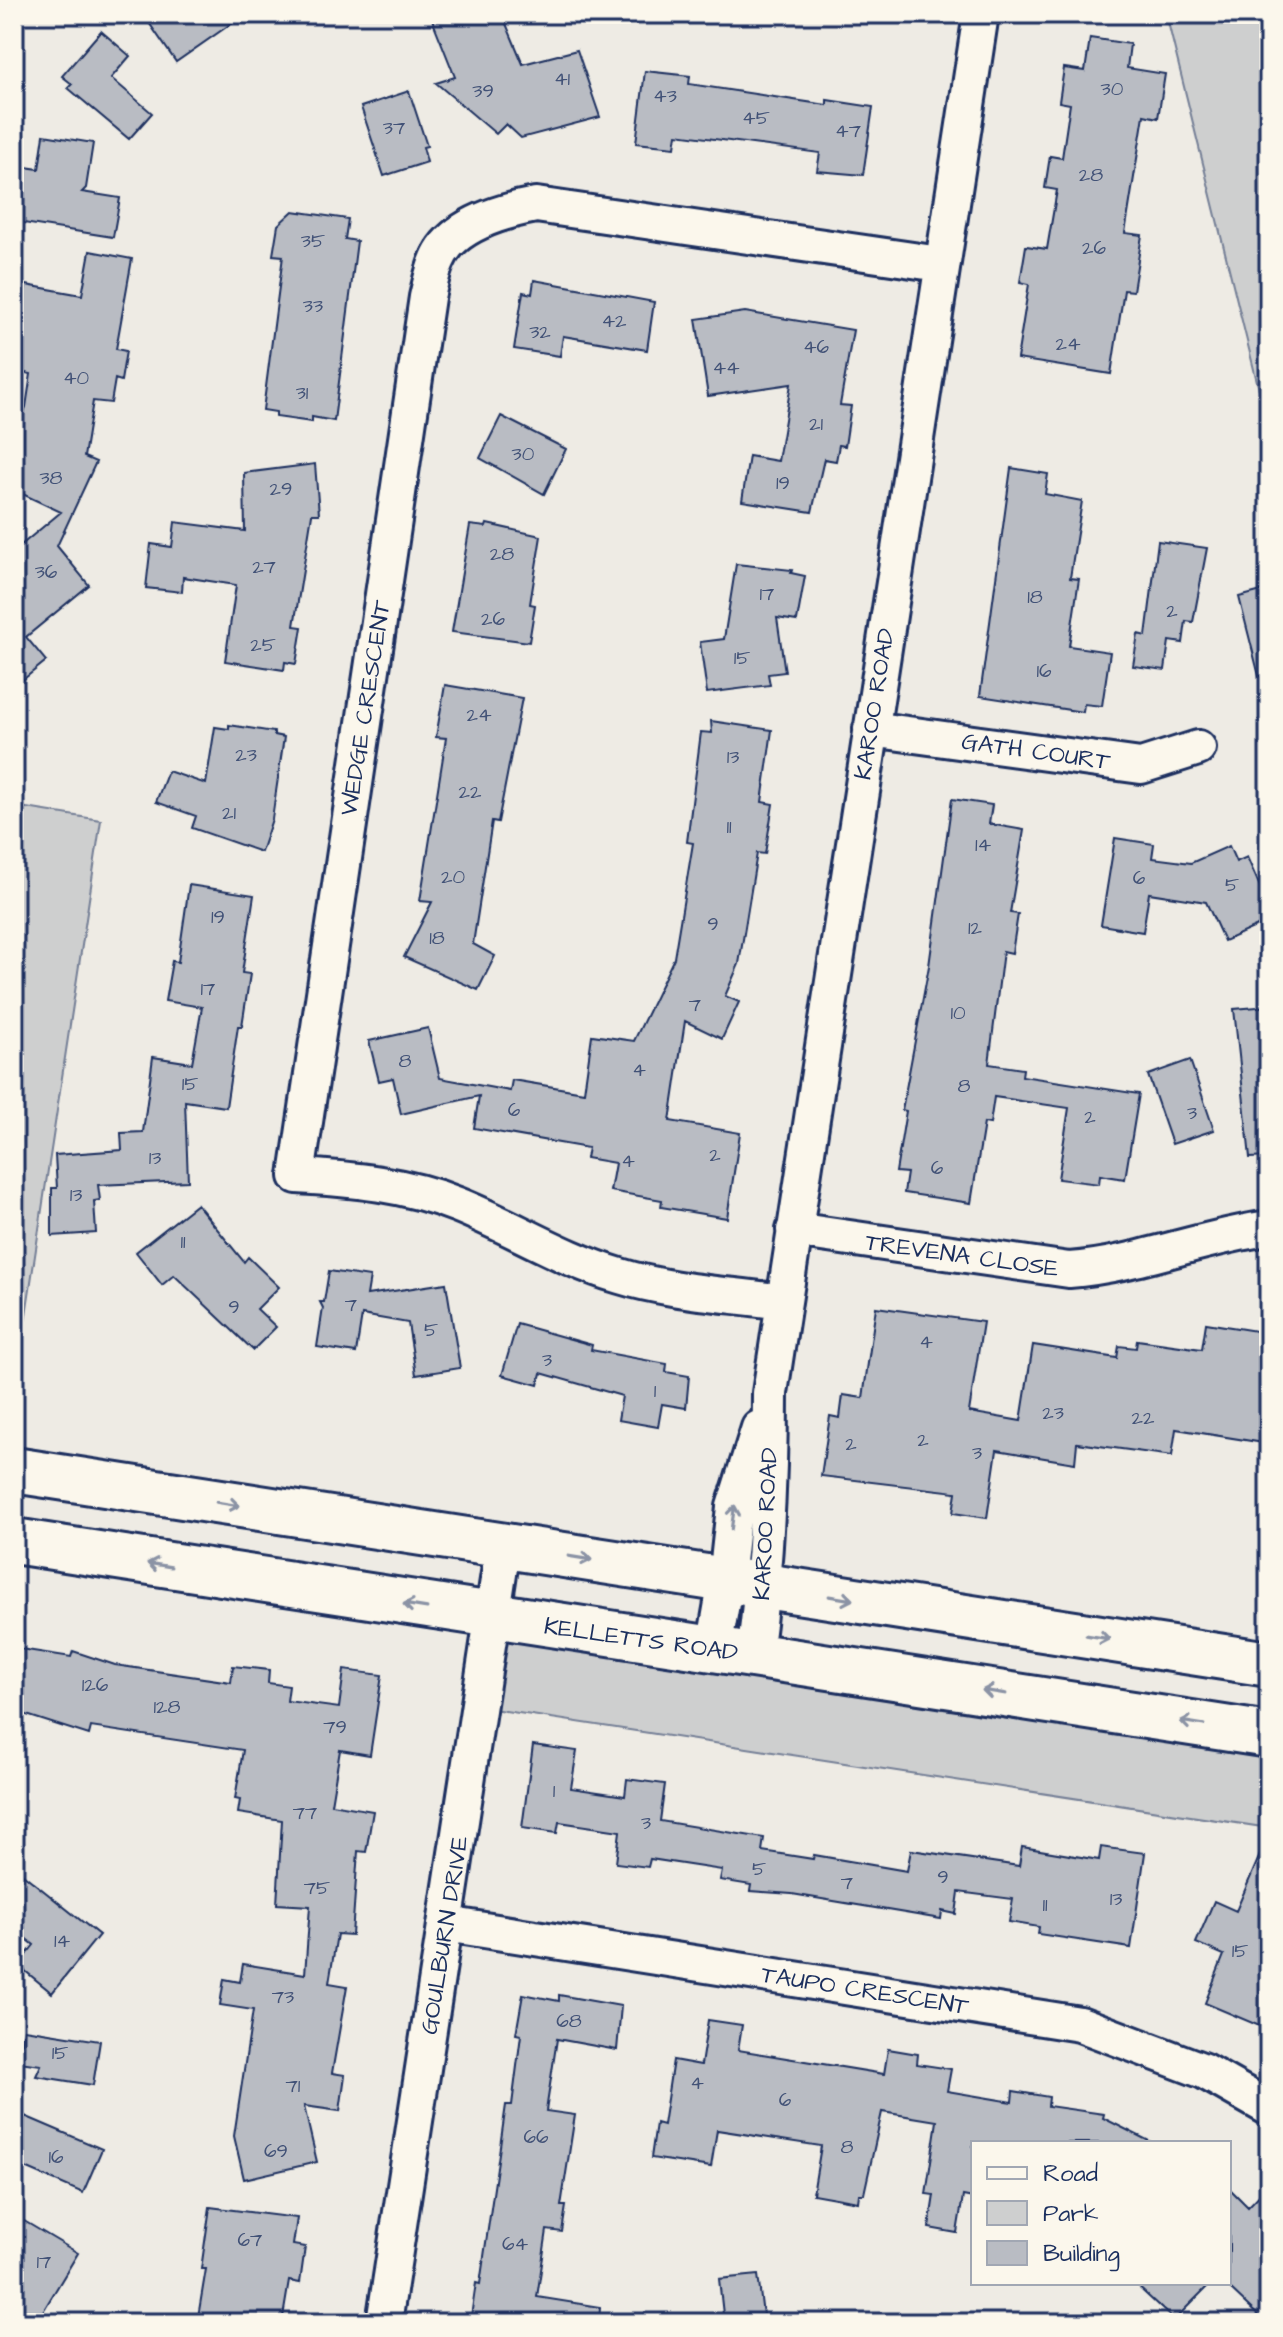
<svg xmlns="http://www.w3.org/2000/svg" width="1283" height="2337" font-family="'Architects Daughter',sans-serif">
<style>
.green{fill:#cecfcf;stroke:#747f96;stroke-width:2}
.building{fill:#b9bcc3;stroke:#1b2f5e;stroke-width:2}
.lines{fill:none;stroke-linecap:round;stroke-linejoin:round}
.street-casing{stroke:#1b2f5e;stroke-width:40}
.primary-casing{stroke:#1b2f5e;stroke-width:50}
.street{stroke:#fbf7ec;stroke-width:34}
.primary{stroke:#fbf7ec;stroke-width:44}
.oneway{stroke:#8b93a5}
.labels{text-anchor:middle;stroke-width:6;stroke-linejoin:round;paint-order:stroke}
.number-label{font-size:20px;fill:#425277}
.street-label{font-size:24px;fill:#1b2f5e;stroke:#fbf7ec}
</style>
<rect width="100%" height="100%" fill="#eeebe4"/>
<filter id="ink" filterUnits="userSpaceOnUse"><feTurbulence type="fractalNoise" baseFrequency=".0125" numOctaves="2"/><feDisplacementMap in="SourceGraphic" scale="16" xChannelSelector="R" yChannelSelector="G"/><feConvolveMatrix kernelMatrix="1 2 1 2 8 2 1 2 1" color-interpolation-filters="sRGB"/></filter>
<g filter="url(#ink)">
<!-- green -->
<path class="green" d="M1166 14H1269V430Z
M14 806 101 820 14 1394Z
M492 1619 1269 1735V1828L479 1707Z"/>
<!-- building -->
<path class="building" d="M143 14H245L176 62Z
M430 14H502L523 64 577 50 600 117 521 138 506 124 496 134 436 83 455 77Z
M101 31 130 56 111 78 152 113 129 139 68 88 72 84 62 76Z
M1090 38 1130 44 1127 68 1165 74 1158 118 1144 115 1125 233 1142 235 1133 291 1124 290 1111 374 1017 359 1029 284 1020 282 1026 246 1047 249 1057 190 1045 188 1050 156 1062 158 1070 104 1059 102 1064 68 1085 71Z
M645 71 690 76 689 84 827 105V100L873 107 863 175 817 171 820 153 677 134 675 147 636 143Z
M409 91 427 146 423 147 427 162 384 176 361 107Z
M44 135 93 143 86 188 82 192 120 198 113 237 17 222 25 167 39 169Z
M293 211 348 219 345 239 357 241 334 421 312 417V422L276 417V412L263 410 283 256 273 255 278 225Z
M90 251 132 259 116 349 126 351 121 381 115 379 111 403 93 401 84 457 96 462 57 546 89 585 26 637 46 661 14 687V551L61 512 14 490V433L26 407 31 374 14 371V288L25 290 26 285 82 295Z
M534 280 654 302 647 350 563 336 560 356 514 349 523 292 532 294Z
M745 312 853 330 840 405 851 406 845 446 839 445 836 461 824 459 812 512 742 501 749 456 778 461 791 384 708 396 696 319Z
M501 416 566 449 544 494 480 458Z
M315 464 319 514H312L294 626 302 627 296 664 285 662 284 670 225 661 236 585 183 577 182 592 146 588 151 544 172 547 175 522 245 531 244 473Z
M1011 468 1048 474 1045 494 1082 501 1070 578 1079 579 1069 646 1110 652 1102 706 1084 704 1083 712 980 696Z
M487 524 541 536 530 604 535 605 529 642 452 632 470 525 486 527Z
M1158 541 1207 548 1193 622 1186 621 1183 643 1169 641 1165 670 1133 666 1138 634 1146 636Z
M736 564 792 570 791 573 805 576 797 621 777 618 785 672 768 674 770 685 707 693 700 642 724 639Z
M1269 589V675L1259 676 1239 597Z
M445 685 522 698 498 822 492 821 473 944 495 956 478 990 404 957 432 902 420 901 446 738 436 737Z
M711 721 772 730 762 802 773 804 765 854 757 853 739 964 725 996 739 1002 722 1039 685 1021 670 1121 740 1133 727 1218 661 1207 662 1200 610 1191 615 1163 586 1158 588 1148 474 1128 479 1096 401 1114 393 1078 379 1081 369 1041 428 1028 440 1078 510 1091 512 1080 584 1092 592 1035 634 1041 674 958 693 843 687 842 701 732 712 733Z
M229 725 274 732V735L284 737 272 819 261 852 192 828 196 816 156 802 168 771 206 784 215 727 229 729Z
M952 799 992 805 989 824 1024 830 1010 913 1018 914 1012 953 1003 951 989 1064 1023 1069 1022 1076 1139 1094 1125 1179 1100 1175 1099 1184 1058 1179 1069 1108 994 1097 990 1124 984 1123 971 1203 904 1193 907 1173 896 1172 906 1111 902 1110 929 966Z
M1115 838 1154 844 1152 858 1191 863 1229 846 1236 862 1247 857 1269 907V921L1224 941 1206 902 1149 893 1143 932 1101 925Z
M189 885 254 895 242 973 250 974 242 1026H238L226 1107 185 1101 188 1181 98 1185 100 1200 94 1201 96 1233 52 1236V1188H57L55 1155 122 1150 121 1133 143 1132 153 1057 192 1063 202 1007 165 1001 172 961 178 962Z
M1269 1006V1157L1250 1158 1234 1009Z
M1190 1060 1214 1130 1172 1144 1148 1075Z
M197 1204 244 1262 248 1257 279 1287 257 1309 276 1327 253 1350 174 1275 162 1285 136 1252Z
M329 1271 370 1277 367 1295 446 1283 460 1368 416 1375 408 1323 362 1315 356 1353 317 1347 323 1308 320 1302H324Z
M876 1307 983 1322 969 1412 1021 1421 1033 1345 1117 1358 1119 1346 1136 1348 1137 1340 1202 1349 1206 1323 1269 1333V1411L1264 1443 1176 1429 1172 1456 1077 1443 1075 1463 997 1450 987 1518 953 1513 956 1492 821 1476 830 1416 840 1418 843 1395 863 1398Z
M517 1324 592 1345 591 1350 667 1364 666 1372 689 1376 686 1408 662 1404 658 1427 618 1420 622 1396 541 1373 538 1385 502 1375Z
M14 1648 71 1657 73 1651 115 1665 231 1682 233 1666 269 1670 268 1683 289 1686 287 1701 339 1708 344 1670 382 1675 370 1755 340 1750 331 1804 373 1811 366 1852 358 1851 352 1935 337 1934 329 1983 347 1986 332 2073 345 2075 340 2111 304 2106 317 2162 244 2179 234 2136 253 2010 220 2005 224 1979 240 1982 243 1964 305 1974 310 1906 277 1904 282 1820 238 1813 240 1800 235 1799 243 1750 91 1727 89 1735 14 1711Z
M533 1745 577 1751 571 1788 625 1796 627 1779 665 1784 660 1821 764 1838 762 1851 813 1859 814 1855 907 1871 911 1850 1019 1866 1022 1847 1099 1860 1101 1847 1145 1853 1131 1948 1038 1934 1039 1927 1009 1922 1013 1899 959 1892 956 1914 942 1911 941 1919 792 1894 750 1891 751 1885 720 1880 722 1870 650 1859 648 1867 616 1863 620 1831 559 1822 557 1833 522 1828Z
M1269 1834V2030L1205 2003 1224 1955 1196 1943 1214 1901 1236 1911Z
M14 1867 99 1935 52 1993 18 1965 34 1945 14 1929Z
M523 1994 559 2001V1995L621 2006 617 2050 557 2039 546 2111 575 2115 561 2206H566L562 2232 547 2230 537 2297 600 2307 599 2323H470L476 2283 480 2284 506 2105H512L521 2035 516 2034Z
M708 2020 742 2025 738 2050 884 2074 888 2049 918 2054 917 2064 951 2069 947 2091 1012 2102 1013 2091 1049 2097 1048 2106 1104 2114 1103 2118 1153 2143H973V2198L963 2196 957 2233 929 2228 934 2195 926 2194 937 2121 882 2112 864 2194H859L858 2202 813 2194 821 2146 717 2130 711 2167 651 2158 656 2123 663 2125 673 2060 701 2065Z
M24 2029 100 2041 93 2085 36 2076 41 2065 19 2062Z
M20 2114 102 2149 83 2193 14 2163V2129Z
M1269 2185V2323H1266L1229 2288V2188L1248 2207Z
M210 2207 297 2218 293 2245 305 2247 300 2283 289 2281 282 2323H197L206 2269H201Z
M14 2215 78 2253 36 2323H14Z
M758 2275 764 2323H724L719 2279Z
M1134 2283H1211L1174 2320Z"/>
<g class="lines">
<defs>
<path id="street" d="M871 729 1141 766 1198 748
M794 1230 1069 1270C1137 1265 1201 1237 1269 1228
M782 1302C729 1294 671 1292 620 1276 562 1259 513 1227 458 1205 407 1184 352 1179 297 1176L427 297C430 285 432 272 437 261 451 225 503 211 536 205L940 264
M714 1649 726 1580 734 1507 759 1428
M754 1655C766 1567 770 1482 770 1393L981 14
M446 1924 1080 2024 1204 2071 1269 2108
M384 2323 503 1547"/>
<path id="primary" d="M14 1470 1269 1664
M14 1541C432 1609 851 1670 1269 1735"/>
</defs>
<!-- street casing -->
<use href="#street" class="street-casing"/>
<!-- primary casing -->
<use href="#primary" class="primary-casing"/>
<!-- street -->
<use href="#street" class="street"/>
<!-- primary -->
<use href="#primary" class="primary"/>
</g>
<!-- one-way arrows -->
<defs><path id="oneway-shaft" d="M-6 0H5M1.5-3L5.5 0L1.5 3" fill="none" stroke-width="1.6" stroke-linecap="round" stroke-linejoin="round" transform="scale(2)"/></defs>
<g class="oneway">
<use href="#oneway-shaft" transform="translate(228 1504) rotate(9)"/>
<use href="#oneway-shaft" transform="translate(733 1517) rotate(-82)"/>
<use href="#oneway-shaft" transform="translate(580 1558) rotate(9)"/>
<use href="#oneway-shaft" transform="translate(159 1565) rotate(-171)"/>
<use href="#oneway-shaft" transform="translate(841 1598) rotate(9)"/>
<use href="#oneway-shaft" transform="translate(415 1606) rotate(-171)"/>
<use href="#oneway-shaft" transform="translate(1098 1637) rotate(9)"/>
<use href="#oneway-shaft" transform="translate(994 1692) rotate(-171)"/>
<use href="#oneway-shaft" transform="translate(1192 1723) rotate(-171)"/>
</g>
</g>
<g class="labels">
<!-- number labels -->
<g class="number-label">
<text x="562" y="85">41</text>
<text x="1112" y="95">30</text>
<text x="483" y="97">39</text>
<text x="665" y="102">43</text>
<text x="756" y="124">45</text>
<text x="394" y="134">37</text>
<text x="848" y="137">47</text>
<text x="1091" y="181">28</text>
<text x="313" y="247">35</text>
<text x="1094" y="254">26</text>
<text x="313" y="312">33</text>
<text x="614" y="327">42</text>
<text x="540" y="338">32</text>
<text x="1068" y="350">24</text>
<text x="816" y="353">46</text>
<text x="726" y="374">44</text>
<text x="76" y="384">40</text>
<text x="302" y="399">31</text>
<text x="816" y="430">21</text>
<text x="523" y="460">30</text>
<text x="51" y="484">38</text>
<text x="783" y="489">19</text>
<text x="281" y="495">29</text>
<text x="502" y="560">28</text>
<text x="264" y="573">27</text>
<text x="46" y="578">36</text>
<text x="767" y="600">17</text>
<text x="1035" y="603">18</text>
<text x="1172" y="617">2</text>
<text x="493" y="625">26</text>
<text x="263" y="651">25</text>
<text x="742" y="664">15</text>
<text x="1044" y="677">16</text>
<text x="479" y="721">24</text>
<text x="246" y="761">23</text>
<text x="733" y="763">13</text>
<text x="470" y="798">22</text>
<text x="229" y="819">21</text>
<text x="729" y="833">11</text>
<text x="983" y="851">14</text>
<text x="453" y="883">20</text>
<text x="1139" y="884">6</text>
<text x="1232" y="891">5</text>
<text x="218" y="923">19</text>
<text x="713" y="930">9</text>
<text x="975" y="934">12</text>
<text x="437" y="944">18</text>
<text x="208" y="995">17</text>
<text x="695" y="1011">7</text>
<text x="958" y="1019">10</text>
<text x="405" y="1067">8</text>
<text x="639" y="1076">4</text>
<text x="190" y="1090">15</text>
<text x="964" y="1092">8</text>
<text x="514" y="1116">6</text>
<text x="1192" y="1119">3</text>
<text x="1090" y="1123">2</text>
<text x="715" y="1161">2</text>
<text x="155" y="1164">13</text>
<text x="628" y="1167">4</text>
<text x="937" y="1174">6</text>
<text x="76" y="1201">13</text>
<text x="183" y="1248">11</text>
<text x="351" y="1311">7</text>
<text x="234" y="1313">9</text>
<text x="431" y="1336">5</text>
<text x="926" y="1348">4</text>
<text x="547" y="1366">3</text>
<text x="655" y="1397">1</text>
<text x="1053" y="1419">23</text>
<text x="1143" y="1424">22</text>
<text x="923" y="1446">2</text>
<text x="851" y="1450">2</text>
<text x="977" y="1459">3</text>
<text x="95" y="1691">126</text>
<text x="167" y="1713">128</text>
<text x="335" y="1733">79</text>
<text x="554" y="1797">1</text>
<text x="305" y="1819">77</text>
<text x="646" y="1829">3</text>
<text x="759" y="1875">5</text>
<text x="943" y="1883">9</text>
<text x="847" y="1889">7</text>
<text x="317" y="1894">75</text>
<text x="1116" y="1905">13</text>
<text x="1045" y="1911">11</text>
<text x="62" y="1947">14</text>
<text x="1240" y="1957">15</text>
<text x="283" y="2003">73</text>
<text x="569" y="2027">68</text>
<text x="60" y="2059">15</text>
<text x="697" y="2089">4</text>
<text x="293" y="2092">71</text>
<text x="785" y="2106">6</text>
<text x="536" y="2143">66</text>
<text x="847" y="2153">8</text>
<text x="276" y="2157">69</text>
<text x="56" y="2163">16</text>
<text x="250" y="2246">67</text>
<text x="515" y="2250">64</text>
<text x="44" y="2268">17</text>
</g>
<!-- street labels -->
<g class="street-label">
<text transform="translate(874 704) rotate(-81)" y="8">KAROO ROAD</text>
<text transform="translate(365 708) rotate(-81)" y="8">WEDGE CRESCENT</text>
<text transform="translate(1036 751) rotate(8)" y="8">GATH COURT</text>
<text transform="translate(962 1255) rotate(8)" y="8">TREVENA CLOSE</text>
<text transform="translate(765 1524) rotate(-87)" y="8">KAROO ROAD</text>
<text transform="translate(641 1639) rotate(8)" y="8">KELLETTS ROAD</text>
<text transform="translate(444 1935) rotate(-81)" y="8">GOULBURN DRIVE</text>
<text transform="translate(865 1990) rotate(9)" y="8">TAUPO CRESCENT</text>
</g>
</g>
<!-- margin -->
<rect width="1283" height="2337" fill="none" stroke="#fbf7ec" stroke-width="48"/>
<rect x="24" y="24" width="1235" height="2289" fill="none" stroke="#1b2f5e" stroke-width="3" filter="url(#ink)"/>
<!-- legend -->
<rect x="971" y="2141" width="260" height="144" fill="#fbf7ec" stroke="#a1a7b3" stroke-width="2"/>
<rect x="987" y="2167" width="40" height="12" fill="#fbf7ec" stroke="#a1a7b3" stroke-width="2"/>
<text x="1043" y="2181" font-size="24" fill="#1b2f5e">Road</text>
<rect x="987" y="2201" width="40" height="24" fill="#cecfcf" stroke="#a1a7b3" stroke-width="2"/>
<text x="1043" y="2221" font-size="24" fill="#1b2f5e">Park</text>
<rect x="987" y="2241" width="40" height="24" fill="#b9bcc3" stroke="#a1a7b3" stroke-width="2"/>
<text x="1043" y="2261" font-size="24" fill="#1b2f5e">Building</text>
</svg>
